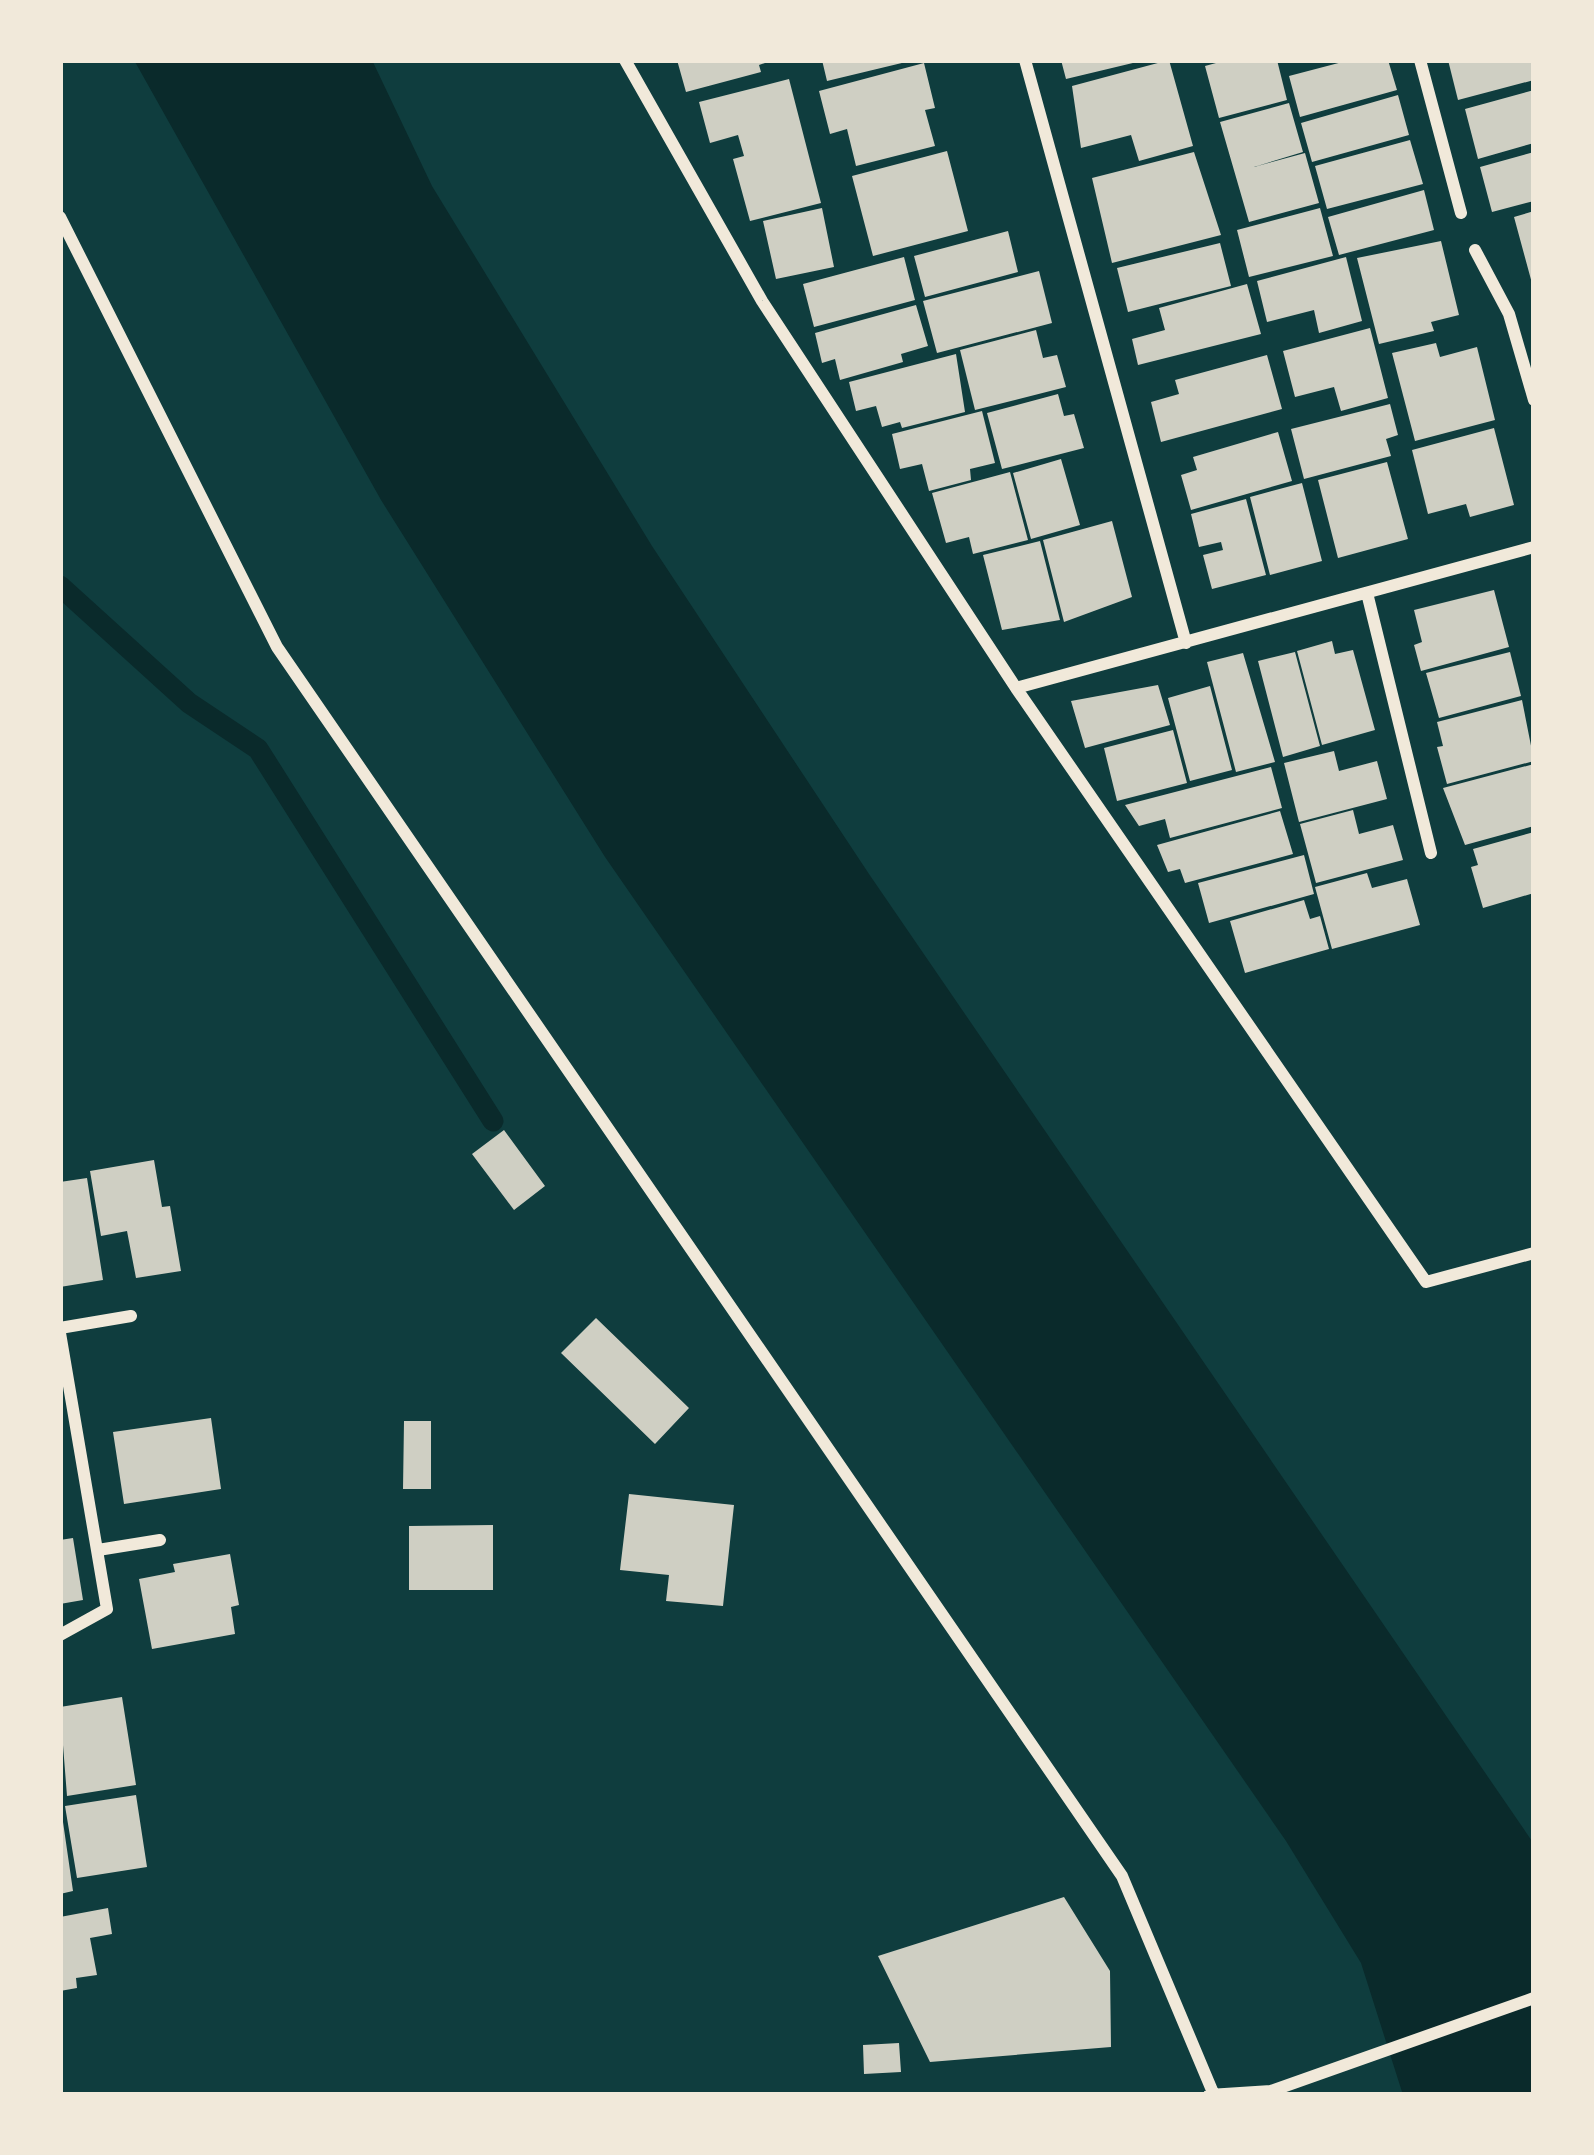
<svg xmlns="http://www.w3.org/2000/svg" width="1594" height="2155" font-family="'Source Sans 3',sans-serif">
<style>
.water{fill:#0a2a2b}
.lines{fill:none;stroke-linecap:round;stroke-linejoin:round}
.stream{stroke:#0a2a2b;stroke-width:21}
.building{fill:#cfcfc3}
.minor{stroke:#f1e9da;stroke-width:12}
</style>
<rect width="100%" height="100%" fill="#0f3d3e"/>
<!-- water -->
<path class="water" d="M134 60H372L432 186 652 546 869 874 1534 1844V2095H1403L1361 1963 1286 1841 605 857 381 500Z"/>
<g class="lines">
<!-- stream -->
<path class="stream" d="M60 586 189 703 258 749 493 1121"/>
</g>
<!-- building -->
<path class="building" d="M677 60H771V61L759 65 761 72 686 92Z
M822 60H906V62L827 81Z
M1061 60H1137V62L1066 79Z
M1169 60 1193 146 1139 161 1131 135 1081 148 1072 86Z
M1227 60H1277L1287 100 1219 118 1205 66Z
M1350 60H1388L1397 90 1300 117 1289 76Z
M1448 60H1534V80L1458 100Z
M924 63 935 108 925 110 935 146 856 166 847 129 830 134 819 91Z
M789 79 821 203 750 221 733 159 744 156 738 135 710 143 699 102Z
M1534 90V143L1478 159 1465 109Z
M1398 95 1409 135 1312 162 1301 123Z
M1289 103 1303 152 1254 167 1305 153 1319 203 1249 222 1220 122Z
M1410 140 1423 184 1327 209 1315 166Z
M947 151 968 231 873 256 852 176Z
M1194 152 1221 235 1112 263 1092 178Z
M1534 152V201L1492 212 1480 167Z
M1424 190 1434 230 1339 255 1328 217Z
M822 208 834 267 776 279 763 221Z
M1320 208 1333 256 1249 277 1237 230Z
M1534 211V286L1533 287 1514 217Z
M1008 231 1018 272 925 297 914 256Z
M1441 241 1459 315 1431 322 1434 331 1379 344 1357 258Z
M1220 243 1231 286 1128 312 1117 268Z
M904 257 915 300 814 327 803 284Z
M1346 257 1362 321 1319 333 1314 310 1267 322 1257 281Z
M1039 271 1052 323 937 353 923 301Z
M1247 284 1261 334 1138 365 1132 339 1165 330 1159 308Z
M916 305 928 346 901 354 903 362 840 380 835 359 822 363 815 333Z
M1370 328 1388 398 1341 411 1334 387 1295 397 1283 351Z
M1036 330 1043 358 1057 355 1066 387 975 410 960 350Z
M1436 343 1440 357 1477 347 1495 420 1415 441 1392 353Z
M956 354 965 412 902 428 900 422 882 427 876 406 856 411 849 382Z
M1267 355 1282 409 1161 442 1151 402 1179 394 1175 380Z
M1058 394 1064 416 1074 414 1084 448 1002 469 987 413Z
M1390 404 1398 435 1386 439 1391 456 1304 479 1291 429Z
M982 411 995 463 970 469 971 480 929 491 922 464 900 469 892 434Z
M1494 428 1514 505 1470 517 1466 504 1428 514 1412 450Z
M1278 432 1292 481 1191 510 1181 475 1197 470 1193 457Z
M1061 459 1080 525 1031 539 1013 473Z
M1387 462 1408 539 1338 558 1318 480Z
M1010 472 1028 540 973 554 969 537 946 543 932 493Z
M1302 483 1322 561 1270 575 1250 497Z
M1246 499 1266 575 1212 589 1203 555 1223 550 1221 542 1199 547 1191 514Z
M1112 521 1132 597 1064 622 1043 540Z
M1040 541 1060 620 1002 630 983 555Z
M1494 590 1509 647 1421 671 1414 645 1422 642 1414 610Z
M1332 641 1335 654 1353 650 1375 730 1322 745 1297 651Z
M1295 652 1320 746 1283 757 1258 661Z
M1510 652 1521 696 1439 718 1426 673Z
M1243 653 1275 762 1236 772 1207 662Z
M1158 685 1170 725 1085 748 1071 701Z
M1210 686 1232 770 1190 781 1168 698Z
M1522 700 1534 761 1447 784 1437 747 1443 746 1437 722Z
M1173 730 1187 783 1117 801 1104 748Z
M1334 751 1339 771 1377 761 1387 799 1299 822 1284 763Z
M1534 764V826L1465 845 1443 788Z
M1271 767 1282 808 1170 838 1165 819 1139 826 1125 805Z
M1353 810 1359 834 1393 825 1403 860 1316 883 1300 824Z
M1280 811 1293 854 1185 883 1180 869 1168 872 1157 845Z
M1534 832V893L1483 908 1471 867 1478 865 1473 849Z
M1304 855 1314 894 1209 923 1198 883Z
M1367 873 1372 888 1407 879 1420 925 1332 949 1315 887Z
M1304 900 1310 919 1320 916 1329 949 1245 973 1230 921Z
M504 1130 545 1186 514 1210 472 1154Z
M154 1160 162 1207 170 1206 181 1271 136 1278 127 1231 101 1236 90 1171Z
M87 1178 103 1280 60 1287V1182Z
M596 1318 689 1408 655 1444 561 1353Z
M211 1418 221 1489 124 1504 113 1432Z
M404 1421H431V1489H403Z
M629 1494 734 1505 723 1606 666 1601 669 1575 620 1570Z
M493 1525V1590H409V1526Z
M73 1538 83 1600 60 1604V1540Z
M230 1554 239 1605 231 1607 235 1634 152 1649 139 1579 175 1572 173 1564Z
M122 1697 136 1785 67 1796 60 1707Z
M136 1795 147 1867 77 1878 65 1806Z
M63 1822 73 1891 60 1894V1823Z
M1064 1897 1110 1971 1111 2047 930 2062 878 1956Z
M108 1908 112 1934 90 1938 97 1975 76 1978 77 1988 60 1991V1917Z
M899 2043 901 2072 864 2074 863 2045Z"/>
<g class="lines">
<!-- minor -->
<path class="minor" d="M625 60 762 301 1016 688 1426 1282 1534 1253
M1025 60 1186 643
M1420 60 1461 213
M60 217 277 647 1122 1876 1214 2095
M1475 250 1509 314 1534 400
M1367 593 1431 853
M1016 688 1534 547
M60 1328 131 1316
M60 1333 107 1609 60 1635
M98 1550 160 1540
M1209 2095 1271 2091 1534 1998"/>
</g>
<!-- border -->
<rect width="1594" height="2155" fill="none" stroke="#f1e9da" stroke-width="126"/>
</svg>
